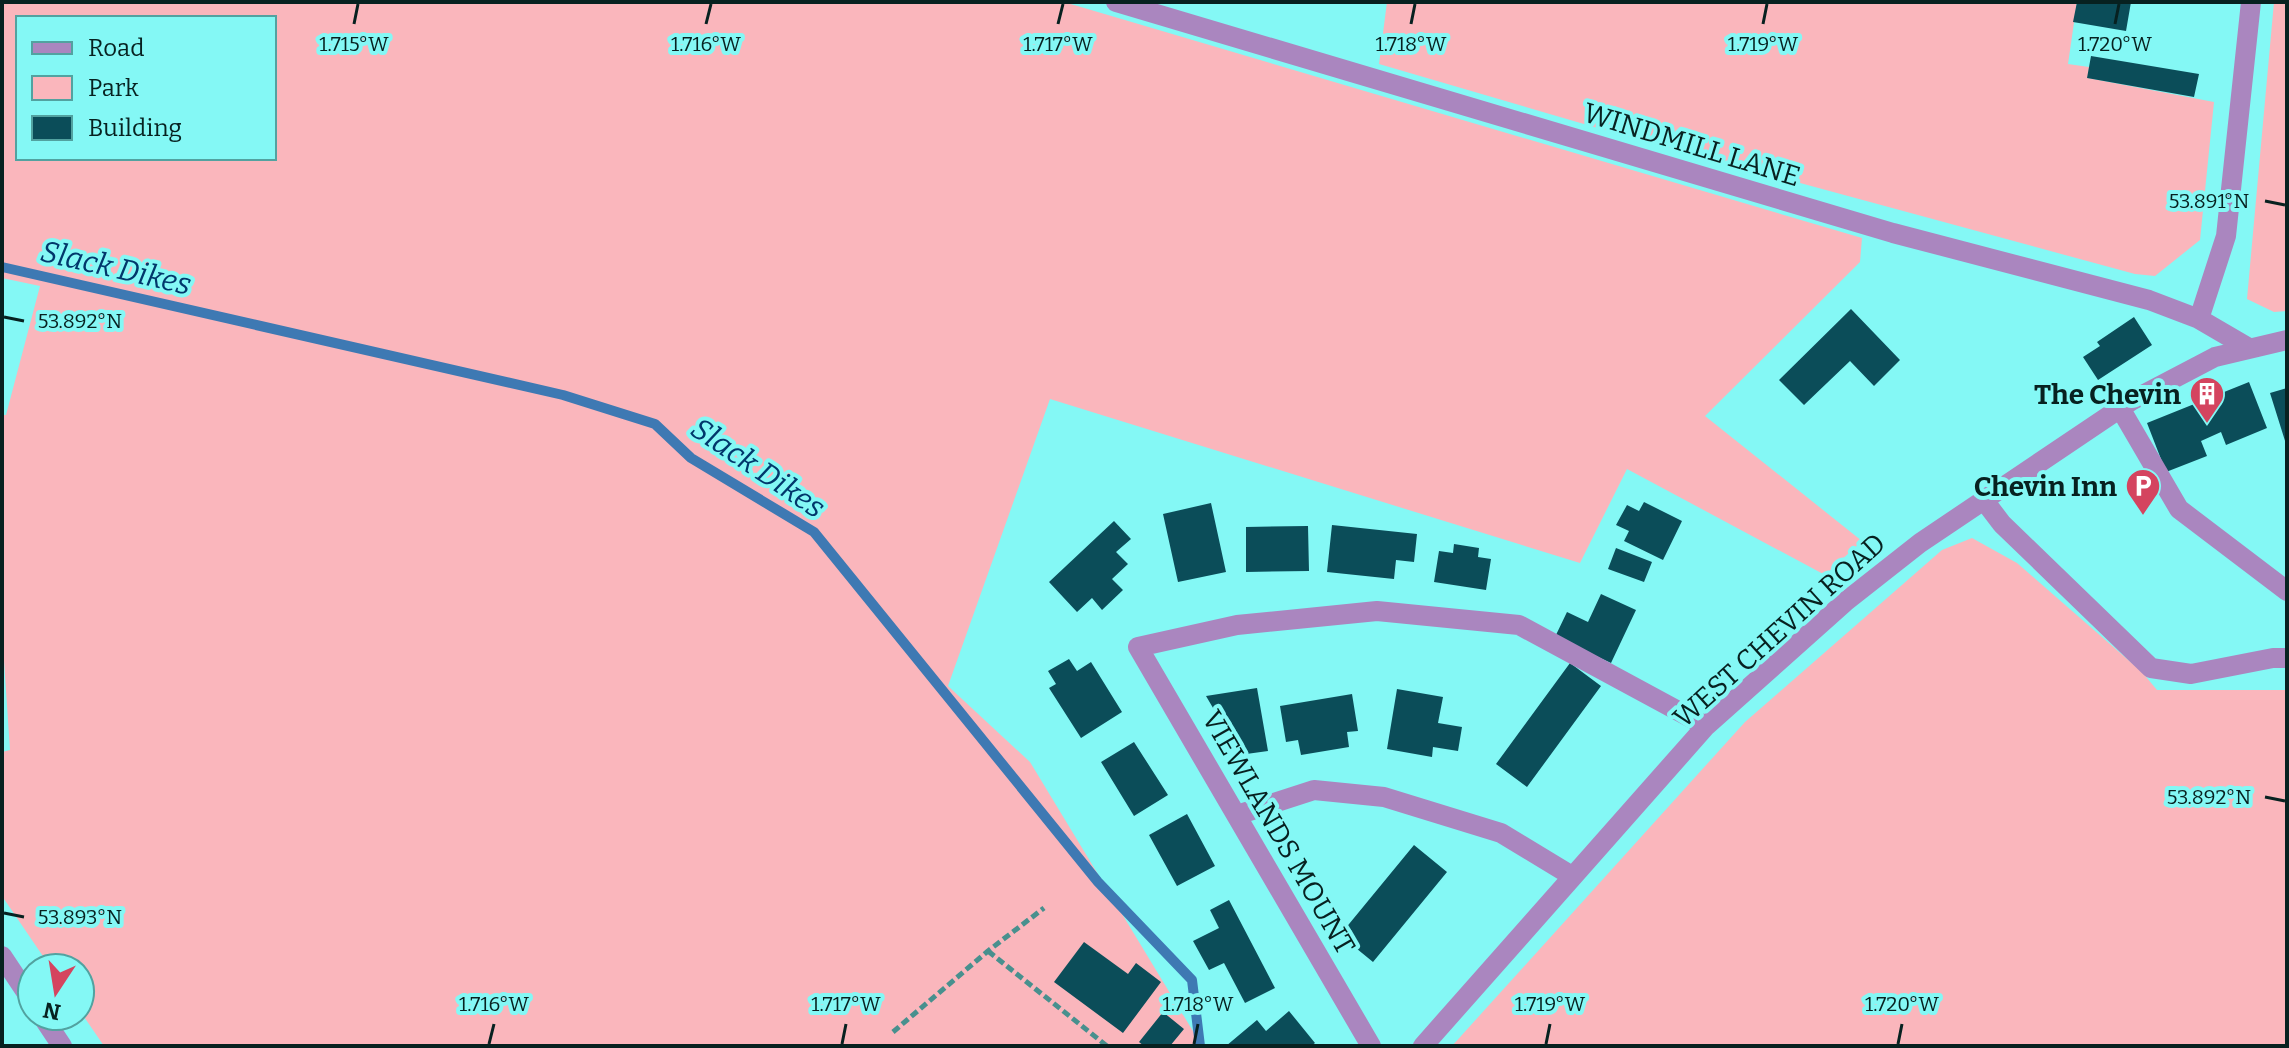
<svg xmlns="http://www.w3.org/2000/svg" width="2289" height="1048" font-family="Bitter,serif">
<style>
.green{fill:#fab6bc;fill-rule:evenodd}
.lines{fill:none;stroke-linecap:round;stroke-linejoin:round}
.stream{stroke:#3e79b3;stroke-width:10}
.building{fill:#0b4d59}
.path{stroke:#48908e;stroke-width:5;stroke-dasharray:8 4;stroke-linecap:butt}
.minor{stroke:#aa86bf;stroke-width:20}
.ticks{fill:none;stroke:#072120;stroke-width:3}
.labels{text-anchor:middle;stroke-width:8;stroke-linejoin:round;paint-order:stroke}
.street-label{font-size:28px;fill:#072120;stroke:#84f8f5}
.poi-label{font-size:28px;font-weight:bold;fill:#072120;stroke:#84f8f5;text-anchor:end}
.water-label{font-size:30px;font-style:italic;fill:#01376b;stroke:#84f8f5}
.ticks-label{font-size:20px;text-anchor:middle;fill:#072120;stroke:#84f8f5;stroke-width:8;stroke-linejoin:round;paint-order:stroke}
</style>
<rect width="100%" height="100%" fill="#84f8f5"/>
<!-- green -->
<path class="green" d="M2 2H1064L1862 238 1860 262 1705 416 1862 541 1825 575 1627 469 1580 563 1050 399 948 686 1030 762 1202 1046H104L80 1011V968H51L2 896V752L10 750 2 631V415H6L40 286 2 278ZM18 18H274V158H18Z
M1387 2H2077L2068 64 2089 67 2088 78 2214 102 2200 240 2155 276 2135 274 1601 129 1379 64Z
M2274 2H2287V311L2274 312 2247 299Z
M1972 538 2017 563 2142 672 2157 690H2287V1046H1452L1745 722 1942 550Z"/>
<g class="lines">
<!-- stream -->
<path class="stream" d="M2 267 563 395 655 424 691 458 814 532 1098 882 1192 980 1200 1046"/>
</g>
<!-- building -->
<path class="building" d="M2077 2H2131L2126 31 2073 22Z
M2091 56 2199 74 2194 97 2087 78Z
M1851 309 1900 360 1874 386 1850 361 1804 405 1779 380Z
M2134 317 2152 345 2098 380 2083 357 2100 346 2097 342Z
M2249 382 2267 428 2226 445 2221 432 2201 441 2207 456 2166 472 2147 423Z
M2287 388V444H2286L2270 393Z
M1644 502 1682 521 1663 560 1624 541 1629 531 1616 525 1627 505 1639 511Z
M1211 503 1226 572 1178 582 1163 514Z
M1114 521 1131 539 1116 552 1128 564 1112 579 1123 590 1102 610 1092 598 1077 612 1049 582Z
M1332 525 1417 534 1414 562 1396 560 1394 579 1327 572Z
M1308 526 1309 571 1246 572V527Z
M1454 544 1479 548 1478 557 1491 559 1486 590 1434 582 1439 551 1453 553Z
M1616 548 1652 562 1644 582 1608 569Z
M1601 594 1636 610 1611 663 1555 637 1567 612 1588 622Z
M1069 659 1077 671 1091 662 1122 712 1081 738 1049 688 1056 684 1048 671Z
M1570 663 1601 686 1527 787 1496 764Z
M1257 688 1268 751 1239 755 1235 729 1226 730 1206 696Z
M1397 689 1443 697 1438 723 1462 727 1458 751 1433 747 1432 757 1387 749Z
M1352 694 1358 731 1347 732 1349 747 1301 755 1298 740 1286 742 1280 706Z
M1134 742 1168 795 1134 816 1101 762Z
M1187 814 1215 866 1177 886 1149 835Z
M1414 845 1447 872 1373 962 1340 935Z
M1229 900 1275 988 1245 1003 1224 963 1209 970 1193 941 1219 928 1210 910Z
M1084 942 1128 974 1136 963 1161 982 1123 1033 1054 982Z
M1289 1011 1315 1043 1311 1046H1226L1257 1020 1266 1031Z
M1163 1012 1184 1029 1170 1046H1144L1139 1042Z"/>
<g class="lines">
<!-- path -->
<path class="path" d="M988 951 1107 1046
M893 1032 988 951 1044 908"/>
<!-- minor -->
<path class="minor" d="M1116 2 1893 233 2149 300 2199 319 2247 347
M2199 319 2226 236 2251 2
M2120 408 2179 509 2287 591
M1983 499 2002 524 2151 668 2191 674 2273 658H2287
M1237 815 1314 790 1384 797 1501 833 1572 876
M2 956 32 1001
M42 1016 62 1046
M1371 1046 1138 647 1237 625 1377 611 1519 625 1706 726
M1423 1046 1706 726 1845 602 1920 543 2131 401 2215 357 2287 340"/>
</g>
<!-- ticks -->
<path class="ticks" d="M354 24 358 4M706 24 711 4M1058 24 1063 4M1411 24 1415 4M1763 24 1767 4M2115 24 2119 4M2265 201 2285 205M4 317 24 321M2265 797 2285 801M4 913 24 917M489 1044 494 1024M842 1044 846 1024M1194 1044 1198 1024M1546 1044 1550 1024M1898 1044 1902 1024"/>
<!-- icons -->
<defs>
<symbol id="building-pin" viewBox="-11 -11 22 30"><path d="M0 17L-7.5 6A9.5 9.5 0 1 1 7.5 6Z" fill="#d4445f" stroke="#84f8f5"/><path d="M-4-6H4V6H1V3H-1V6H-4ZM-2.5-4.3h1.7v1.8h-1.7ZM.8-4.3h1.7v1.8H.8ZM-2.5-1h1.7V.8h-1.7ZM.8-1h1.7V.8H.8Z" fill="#fff"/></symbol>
<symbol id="parking-pin" viewBox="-11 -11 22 30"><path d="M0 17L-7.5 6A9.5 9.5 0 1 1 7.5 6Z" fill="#d4445f" stroke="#84f8f5"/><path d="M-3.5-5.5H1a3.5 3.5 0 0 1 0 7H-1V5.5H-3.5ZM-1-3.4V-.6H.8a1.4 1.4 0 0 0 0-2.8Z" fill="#fff"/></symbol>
</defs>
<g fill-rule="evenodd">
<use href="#building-pin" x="2187" y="374" width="40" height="54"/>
<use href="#parking-pin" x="2123" y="466" width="40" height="54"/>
</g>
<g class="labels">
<!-- street labels -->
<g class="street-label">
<text transform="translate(1692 144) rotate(17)" y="10">WINDMILL LANE</text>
<text transform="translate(1779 630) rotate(-42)" y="10">WEST CHEVIN ROAD</text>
<text transform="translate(1279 832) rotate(60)" y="10">VIEWLANDS MOUNT</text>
</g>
<!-- poi labels -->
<g class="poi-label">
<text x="2181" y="404">The Chevin</text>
<text x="2117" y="496">Chevin Inn</text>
</g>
<!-- water labels -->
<g class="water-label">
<text transform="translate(116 268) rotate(13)" y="10">Slack Dikes</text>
<text transform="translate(758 468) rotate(34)" y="10">Slack Dikes</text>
</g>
</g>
<g class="ticks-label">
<text x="354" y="51">1.715°W</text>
<text x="706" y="51">1.716°W</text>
<text x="1058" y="51">1.717°W</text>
<text x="1411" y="51">1.718°W</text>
<text x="1763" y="51">1.719°W</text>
<text x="2115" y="51">1.720°W</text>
<text x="2209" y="208">53.891°N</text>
<text x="80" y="328">53.892°N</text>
<text x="2209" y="804">53.892°N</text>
<text x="80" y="924">53.893°N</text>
<text x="494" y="1011">1.716°W</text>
<text x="846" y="1011">1.717°W</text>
<text x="1198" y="1011">1.718°W</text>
<text x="1550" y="1011">1.719°W</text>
<text x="1902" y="1011">1.720°W</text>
</g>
<!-- border -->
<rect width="2289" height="1048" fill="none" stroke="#072120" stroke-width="8"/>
<!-- legend -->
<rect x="16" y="16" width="260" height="144" fill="#84f8f5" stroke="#52a2a0" stroke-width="2"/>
<rect x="32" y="42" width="40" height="12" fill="#aa86bf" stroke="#52a2a0" stroke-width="2"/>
<text x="88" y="56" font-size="24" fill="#072120">Road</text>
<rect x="32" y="76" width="40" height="24" fill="#fab6bc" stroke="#52a2a0" stroke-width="2"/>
<text x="88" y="96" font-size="24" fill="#072120">Park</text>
<rect x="32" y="116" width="40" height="24" fill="#0b4d59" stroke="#52a2a0" stroke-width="2"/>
<text x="88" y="136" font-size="24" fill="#072120">Building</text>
<!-- north arrow -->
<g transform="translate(56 992) rotate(192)"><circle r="38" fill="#84f8f5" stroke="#52a2a0" stroke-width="2"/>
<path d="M0-6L14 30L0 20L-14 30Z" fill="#d4445f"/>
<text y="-12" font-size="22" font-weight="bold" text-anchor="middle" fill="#072120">N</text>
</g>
</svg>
